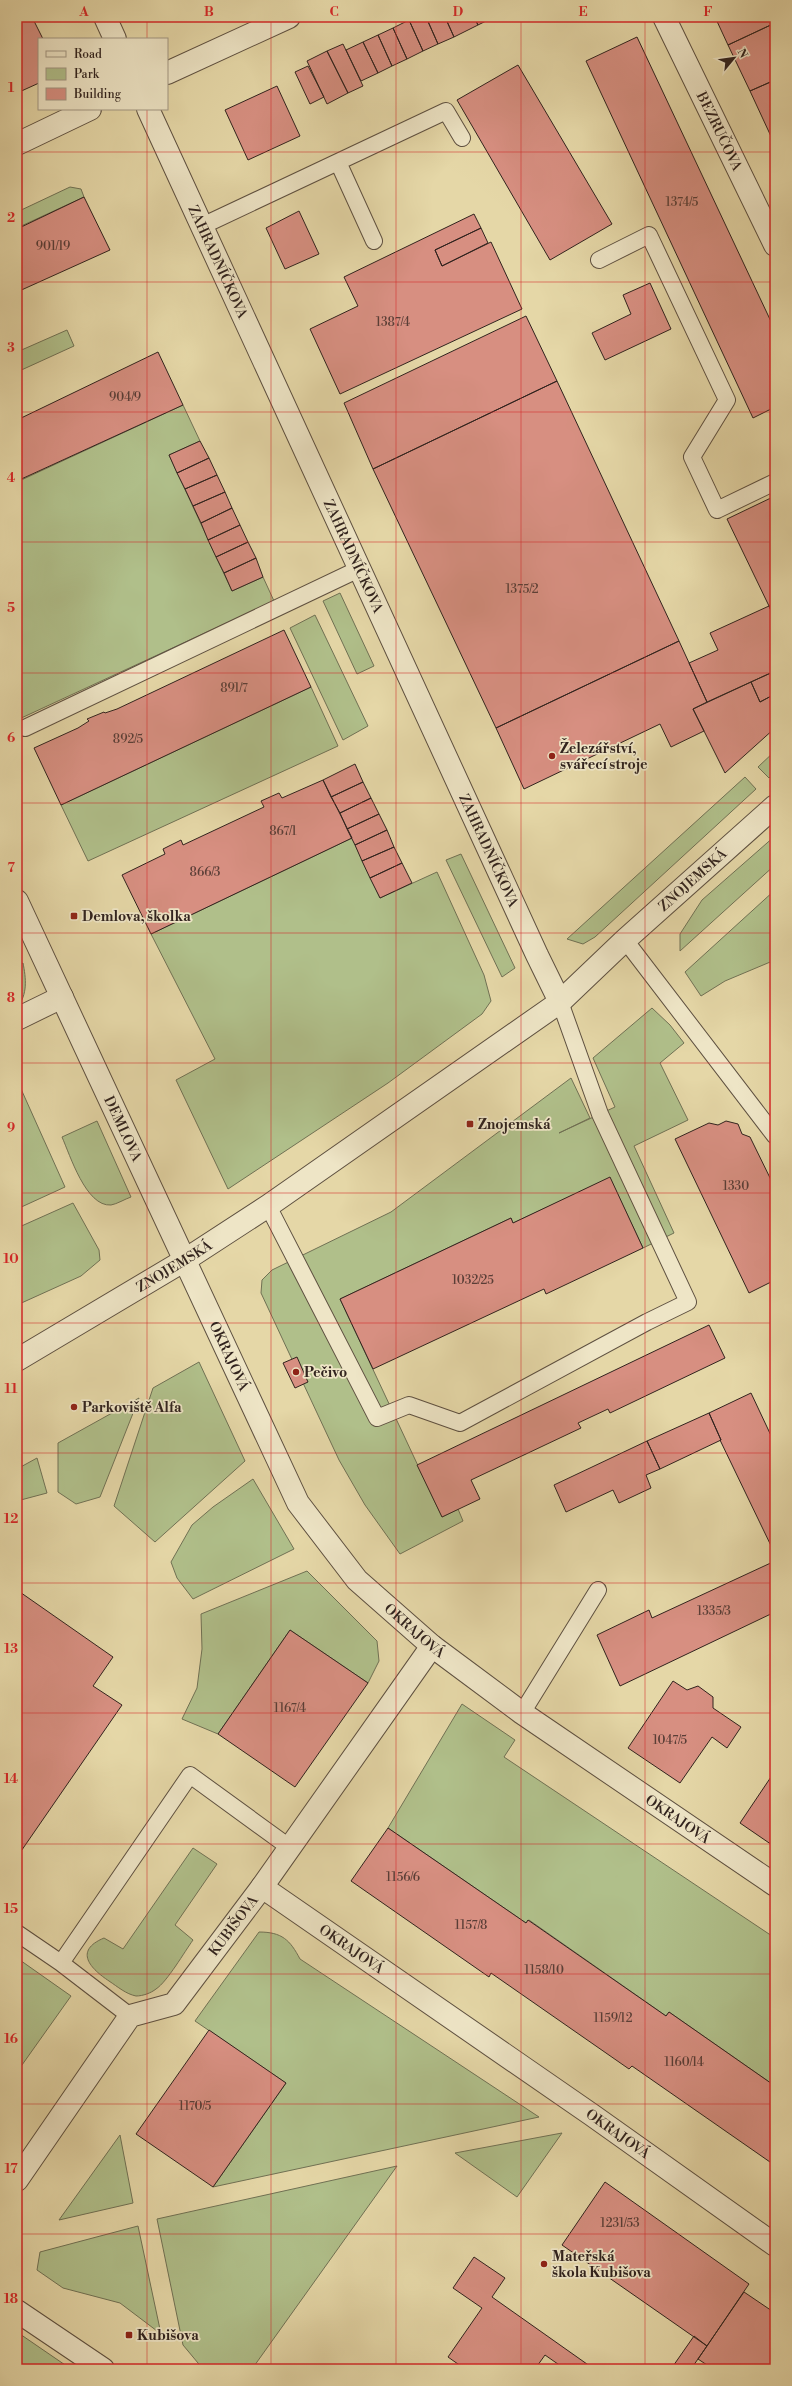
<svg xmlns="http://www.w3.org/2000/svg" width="792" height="2386" font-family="'Libre Bodoni',serif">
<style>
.green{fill:#b0bf8a;stroke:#707154}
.building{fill:#d78f81;stroke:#31231e}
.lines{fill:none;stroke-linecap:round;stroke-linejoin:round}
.service-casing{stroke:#5e5040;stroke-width:18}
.minor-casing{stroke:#5e5040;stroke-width:24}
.tertiary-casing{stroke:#5e5040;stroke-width:24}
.service{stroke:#eee5c6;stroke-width:16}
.minor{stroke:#eee5c6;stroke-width:22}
.tertiary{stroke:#eee5c6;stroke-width:22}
.grid{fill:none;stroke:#d62828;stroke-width:1;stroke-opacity:0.55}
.poi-dot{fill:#8f2418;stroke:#eee5c6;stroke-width:1.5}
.labels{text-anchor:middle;stroke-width:3.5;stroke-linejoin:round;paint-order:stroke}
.number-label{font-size:12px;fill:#5a3e37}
.street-label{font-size:14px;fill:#31231e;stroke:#eee5c6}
.poi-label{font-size:14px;font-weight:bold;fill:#31231e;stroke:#eee5c6;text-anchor:start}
.neatline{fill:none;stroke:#d62828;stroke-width:1.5}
.grid-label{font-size:13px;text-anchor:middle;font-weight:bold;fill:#d62828}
</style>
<rect width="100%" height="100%" fill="#e5d7a7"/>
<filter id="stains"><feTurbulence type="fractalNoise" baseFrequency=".005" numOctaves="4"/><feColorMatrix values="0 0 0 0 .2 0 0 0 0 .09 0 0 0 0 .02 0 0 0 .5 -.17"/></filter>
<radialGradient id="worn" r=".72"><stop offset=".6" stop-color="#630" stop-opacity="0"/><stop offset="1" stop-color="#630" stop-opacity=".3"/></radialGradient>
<!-- green -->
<path class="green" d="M70 187 81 189 84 197 17 228V212Z
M67 330 74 346 17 372V352Z
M183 405 200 441 169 455 232 591 263 577 274 601 17 720V482Z
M340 593 374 666 357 674 323 601Z
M315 615 368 726 343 740 290 628Z
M311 687 338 746 88 861 61 805Z
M775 751V772L769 778 758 767Z
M745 777 756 789 595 937 583 944 567 939Z
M775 836V865L680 951V934L702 900Z
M352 838 380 898 437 872 484 975 491 1001 482 1014 388 1083 228 1189 176 1080 215 1059 151 934Z
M461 854 515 968 502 977 446 860Z
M775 890V960L725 981 701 996 685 972Z
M23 963C26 978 28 995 17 1007V966Z
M652 1008 670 1025 684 1043 660 1063 688 1120 634 1146 674 1233 643 1248 610 1178 513 1223 511 1218 340 1299 442 1517 458 1509 463 1521 400 1554 365 1505 339 1460 261 1293 262 1280 272 1270 391 1212 571 1078 590 1118 559 1133 615 1107 593 1058Z
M17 1080 65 1187 17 1209Z
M97 1121 131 1197C125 1199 117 1204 111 1205 86 1207 70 1155 62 1137Z
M73 1203 99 1250 100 1260 81 1276 17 1305V1228Z
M199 1362 245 1461 155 1542 114 1506 153 1388Z
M139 1398 100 1497 76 1504 58 1492V1443Z
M37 1458 47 1493 17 1501V1469Z
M253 1479 294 1549 193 1599 177 1578 171 1562 192 1525 213 1507Z
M307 1571 377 1641 379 1661 368 1683 290 1630 218 1734 182 1719 197 1688 202 1649 201 1614Z
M462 1704 515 1740 504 1757 775 1938V2086L669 2012 666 2016 529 1920 526 1923 388 1828Z
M193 1848 217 1864 175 1925 193 1940C185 1951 167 1982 156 1989 151 1993 143 1996 136 1996 126 1994 118 1987 109 1981 91 1969 73 1951 104 1938L123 1949Z
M259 1932C282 1932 290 1940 300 1959L539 2117 213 2187 286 2083 195 2021Z
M17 1958 71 1996 17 2072Z
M562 2133 517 2197 455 2153Z
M120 2135 133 2203 59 2220Z
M397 2166 252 2369H203L183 2345 157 2219Z
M138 2226 161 2334 120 2303 63 2288 37 2270 40 2252Z
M17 2332 71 2369H17Z"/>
<!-- building -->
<path class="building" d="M17 17H32L43 39H39V83L17 93Z
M415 17H426L438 44 423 51 409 20Z
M426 17H445L454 37 438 44Z
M445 17H474L478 25 454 37Z
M474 17H494L478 25Z
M715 17H773L775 23 728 45Z
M409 20 423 51 407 59 393 28Z
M775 23V80L750 91 728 45Z
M393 28 407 59 392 66 378 35Z
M378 35 392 66 378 73 363 42Z
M637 37 775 330V407L753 418 586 61Z
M363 42 378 73 361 81 346 50Z
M343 44 363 86 348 93 327 51Z
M327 51 348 93 327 104 307 61Z
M518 65 612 224 550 260 457 100Z
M308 66 324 97 310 104 295 72Z
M775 80V145L750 91Z
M277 86 300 136 248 160 225 110Z
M84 197 110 250 17 292V229Z
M299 211 319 254 285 269 266 228Z
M474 214 481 228 435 250 442 266 491 242 522 309 340 394 310 329 358 306 344 277Z
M481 228 488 243 442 266 435 250Z
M650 283 671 329 605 360 592 333 631 314 623 295Z
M526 316 557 381 373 469 344 403Z
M158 352 183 405 17 481V420Z
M557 381 679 641 496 728 373 469Z
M200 441 209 458 177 473 169 455Z
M209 458 217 475 185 489 177 473Z
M217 475 225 492 193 506 185 489Z
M225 492 232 508 201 523 193 506Z
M775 496V603L769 606 727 519Z
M232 508 240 525 208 540 201 523Z
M240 525 248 542 216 557 208 540Z
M248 542 256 558 224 573 216 557Z
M256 558 263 577 232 591 224 573Z
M775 603V620L769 606Z
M769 606 775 620V671L707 702 689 663 718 650 710 633Z
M284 630 311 687 61 805 34 748 78 728 89 721 87 719 104 712 105 713 117 709Z
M679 641 707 702 693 709 704 731 671 747 660 724 524 789 496 728Z
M775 671V694L760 702 751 682Z
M751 682 760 702 775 694V728L725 773 693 709Z
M355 764 363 782 331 797 323 780Z
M323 780 352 838 151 934 122 875 165 854 163 849 181 840 183 845 264 807 261 801 279 793 282 798Z
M363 782 371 798 340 813 331 797Z
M371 798 379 814 347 829 340 813Z
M379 814 387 830 355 845 347 829Z
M387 830 394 847 362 861 355 845Z
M394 847 402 863 370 878 362 861Z
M402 863 412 883 380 898 370 878Z
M726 1121 738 1124 742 1134 750 1137 775 1188V1280L749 1293 675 1139 709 1123 718 1125Z
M610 1177 643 1248 546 1294 544 1289 373 1369 340 1299 511 1218 513 1223Z
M709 1325 725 1358 610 1413 608 1409 578 1423 581 1428 471 1480 480 1499 442 1517 417 1465Z
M297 1357 308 1382 295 1388 283 1363Z
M751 1393 775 1444V1554L720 1440H721L709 1413Z
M709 1413 721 1440 660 1469 647 1441Z
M647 1441 660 1469 646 1475 651 1488 619 1503 613 1490 566 1512 554 1485Z
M775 1561V1612L620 1686 597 1635 649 1610 652 1618Z
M17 1590 113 1657 93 1686 122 1705 17 1857Z
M290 1630 368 1683 295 1787 218 1734Z
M673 1681 687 1690 698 1686 713 1697V1708L741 1727 727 1748 712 1737 680 1783 628 1748Z
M775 1771V1847L740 1823Z
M388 1828 526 1923 528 1920 666 2016 669 2012 775 2086V2160L773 2158 770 2162 632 2066 629 2069 491 1973 489 1977 351 1881Z
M209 2030 286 2083 213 2187 136 2134Z
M605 2182 749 2284 707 2346 562 2245Z
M474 2257 505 2278 492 2297 594 2369H565L545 2355 535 2369H465L448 2357 482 2308 453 2288Z
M744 2292 775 2313V2369H713L698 2359Z
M694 2336 707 2346 691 2369H671Z"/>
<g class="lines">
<defs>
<path id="service" d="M338 162 374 241
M202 226 446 111 462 138
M599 260 649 235 727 400 692 457 717 510 775 482
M25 728 359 569
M625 940 775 1136
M268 1206 377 1418 409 1405 460 1423 647 1322 688 1302 600 1114 560 1002
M522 1713 598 1590
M17 1933 61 1963 130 2016
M61 1963 190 1775 289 1847"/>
<g id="minor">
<path d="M105 17 115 39"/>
<path id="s1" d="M664 17 775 245"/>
<path d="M167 73 289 17"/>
<path id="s2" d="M148 109 537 955 560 1002"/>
<path d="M17 144 90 109"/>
<path id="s3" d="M17 901 298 1503 357 1580 432 1646 522 1713 775 1885"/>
<path d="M17 1019 62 997"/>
<path id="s4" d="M262 1887 592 2115 775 2245"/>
<path id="s5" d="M17 2180 130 2016 174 2004 262 1887 432 1646"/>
<path d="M17 2311 103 2369"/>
</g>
<g id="tertiary">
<path id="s6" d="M17 1360 185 1260 268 1206 560 1002 625 940 775 806"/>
</g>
</defs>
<!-- service casing -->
<use href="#service" class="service-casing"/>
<!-- minor casing -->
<use href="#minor" class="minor-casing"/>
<!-- tertiary casing -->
<use href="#tertiary" class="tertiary-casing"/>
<!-- service -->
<use href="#service" class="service"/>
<!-- minor -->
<use href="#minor" class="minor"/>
<!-- tertiary -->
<use href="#tertiary" class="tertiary"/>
</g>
<!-- grid -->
<path class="grid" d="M147 17V39M271 17V2369M396 17V2369M521 17V2369M645 17V2369M147 109V2369M17 152H775M17 282H775M17 412H775M17 542H775M17 673H775M17 803H775M17 933H775M17 1063H775M17 1193H775M17 1323H775M17 1453H775M17 1583H775M17 1713H775M17 1844H775M17 1974H775M17 2104H775M17 2234H775"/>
<!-- markers -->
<g class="poi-dot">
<circle cx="552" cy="756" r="4"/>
<rect x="70" y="912" width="8" height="8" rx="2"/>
<rect x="466" y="1120" width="8" height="8" rx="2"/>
<circle cx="296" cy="1372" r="4"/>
<circle cx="74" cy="1407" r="4"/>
<circle cx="544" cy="2264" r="4"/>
<rect x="125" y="2331" width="8" height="8" rx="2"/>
</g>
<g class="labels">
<!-- number labels -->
<g class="number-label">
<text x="682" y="206">1374/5</text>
<text x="53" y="250">901/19</text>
<text x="393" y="326">1387/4</text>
<text x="125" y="401">904/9</text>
<text x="522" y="593">1375/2</text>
<text x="234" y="692">891/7</text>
<text x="128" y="743">892/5</text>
<text x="283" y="835">867/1</text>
<text x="205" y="876">866/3</text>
<text x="736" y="1190">1330</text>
<text x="473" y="1284">1032/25</text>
<text x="714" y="1615">1335/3</text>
<text x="290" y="1712">1167/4</text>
<text x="670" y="1744">1047/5</text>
<text x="403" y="1881">1156/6</text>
<text x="471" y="1929">1157/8</text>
<text x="544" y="1974">1158/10</text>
<text x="613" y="2022">1159/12</text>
<text x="684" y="2066">1160/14</text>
<text x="195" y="2110">1170/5</text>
<text x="620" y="2227">1231/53</text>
</g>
<!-- street labels -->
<g class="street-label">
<text dy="5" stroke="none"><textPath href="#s1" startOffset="127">BEZRUČOVA</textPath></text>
<text dy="5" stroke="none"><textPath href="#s2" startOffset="168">ZAHRADNÍČKOVA</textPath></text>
<text dy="5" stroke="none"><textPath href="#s2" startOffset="492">ZAHRADNÍČKOVA</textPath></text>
<text dy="5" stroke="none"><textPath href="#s2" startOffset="816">ZAHRADNÍČKOVA</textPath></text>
<text dy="5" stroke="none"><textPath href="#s6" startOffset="831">ZNOJEMSKÁ</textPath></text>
<text dy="5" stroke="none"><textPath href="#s3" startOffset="251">DEMLOVA</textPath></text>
<text dy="5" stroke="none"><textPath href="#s6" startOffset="183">ZNOJEMSKÁ</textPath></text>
<text dy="5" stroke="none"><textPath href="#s3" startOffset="502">OKRAJOVÁ</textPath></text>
<text dy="5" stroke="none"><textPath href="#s3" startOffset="838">OKRAJOVÁ</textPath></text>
<text dy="5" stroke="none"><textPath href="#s3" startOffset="1162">OKRAJOVÁ</textPath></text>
<text dy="5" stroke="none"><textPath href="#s5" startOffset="343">KUBIŠOVA</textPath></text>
<text dy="5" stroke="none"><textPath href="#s4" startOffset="109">OKRAJOVÁ</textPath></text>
<text dy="5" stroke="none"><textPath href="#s4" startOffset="433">OKRAJOVÁ</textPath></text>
</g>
<!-- poi labels -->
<g class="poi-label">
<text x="560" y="753">Železářství,<tspan x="560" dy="16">svářecí stroje</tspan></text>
<text x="82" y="921">Demlova, školka</text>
<text x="478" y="1129">Znojemská</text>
<text x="304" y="1377">Pečivo</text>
<text x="82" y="1412">Parkoviště Alfa</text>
<text x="552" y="2261">Mateřská<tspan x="552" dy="16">škola Kubišova</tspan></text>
<text x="137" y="2340">Kubišova</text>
</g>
</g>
<!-- margin -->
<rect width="792" height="2386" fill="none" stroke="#e5d7a7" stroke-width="44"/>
<!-- legend -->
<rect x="38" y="38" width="130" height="72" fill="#eee5c6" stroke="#a29783"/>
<rect x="46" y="51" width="20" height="6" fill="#eee5c6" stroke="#a29783"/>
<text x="74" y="58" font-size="12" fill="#31231e">Road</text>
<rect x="46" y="68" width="20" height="12" fill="#b0bf8a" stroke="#a29783"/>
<text x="74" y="78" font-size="12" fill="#31231e">Park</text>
<rect x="46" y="88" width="20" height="12" fill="#d78f81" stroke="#a29783"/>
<text x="74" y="98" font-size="12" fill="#31231e">Building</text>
<!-- north arrow -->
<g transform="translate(734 58) rotate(61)" stroke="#eee5c6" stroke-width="3" paint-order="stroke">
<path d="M0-3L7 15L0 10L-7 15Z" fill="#31231e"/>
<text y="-6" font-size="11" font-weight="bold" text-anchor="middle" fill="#31231e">N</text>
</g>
<rect x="22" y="22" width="748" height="2342" class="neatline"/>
<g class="grid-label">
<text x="84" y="16">A</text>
<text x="209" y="16">B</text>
<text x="334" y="16">C</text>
<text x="458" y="16">D</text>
<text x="583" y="16">E</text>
<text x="708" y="16">F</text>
<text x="11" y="92">1</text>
<text x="11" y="222">2</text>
<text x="11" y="352">3</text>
<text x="11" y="482">4</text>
<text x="11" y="612">5</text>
<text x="11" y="742">6</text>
<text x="11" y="872">7</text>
<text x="11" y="1002">8</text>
<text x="11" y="1132">9</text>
<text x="11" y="1263">10</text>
<text x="11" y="1393">11</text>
<text x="11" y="1523">12</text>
<text x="11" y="1653">13</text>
<text x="11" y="1783">14</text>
<text x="11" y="1913">15</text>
<text x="11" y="2043">16</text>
<text x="11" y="2173">17</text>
<text x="11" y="2303">18</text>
</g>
<rect width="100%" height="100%" filter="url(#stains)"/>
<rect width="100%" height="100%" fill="url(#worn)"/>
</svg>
